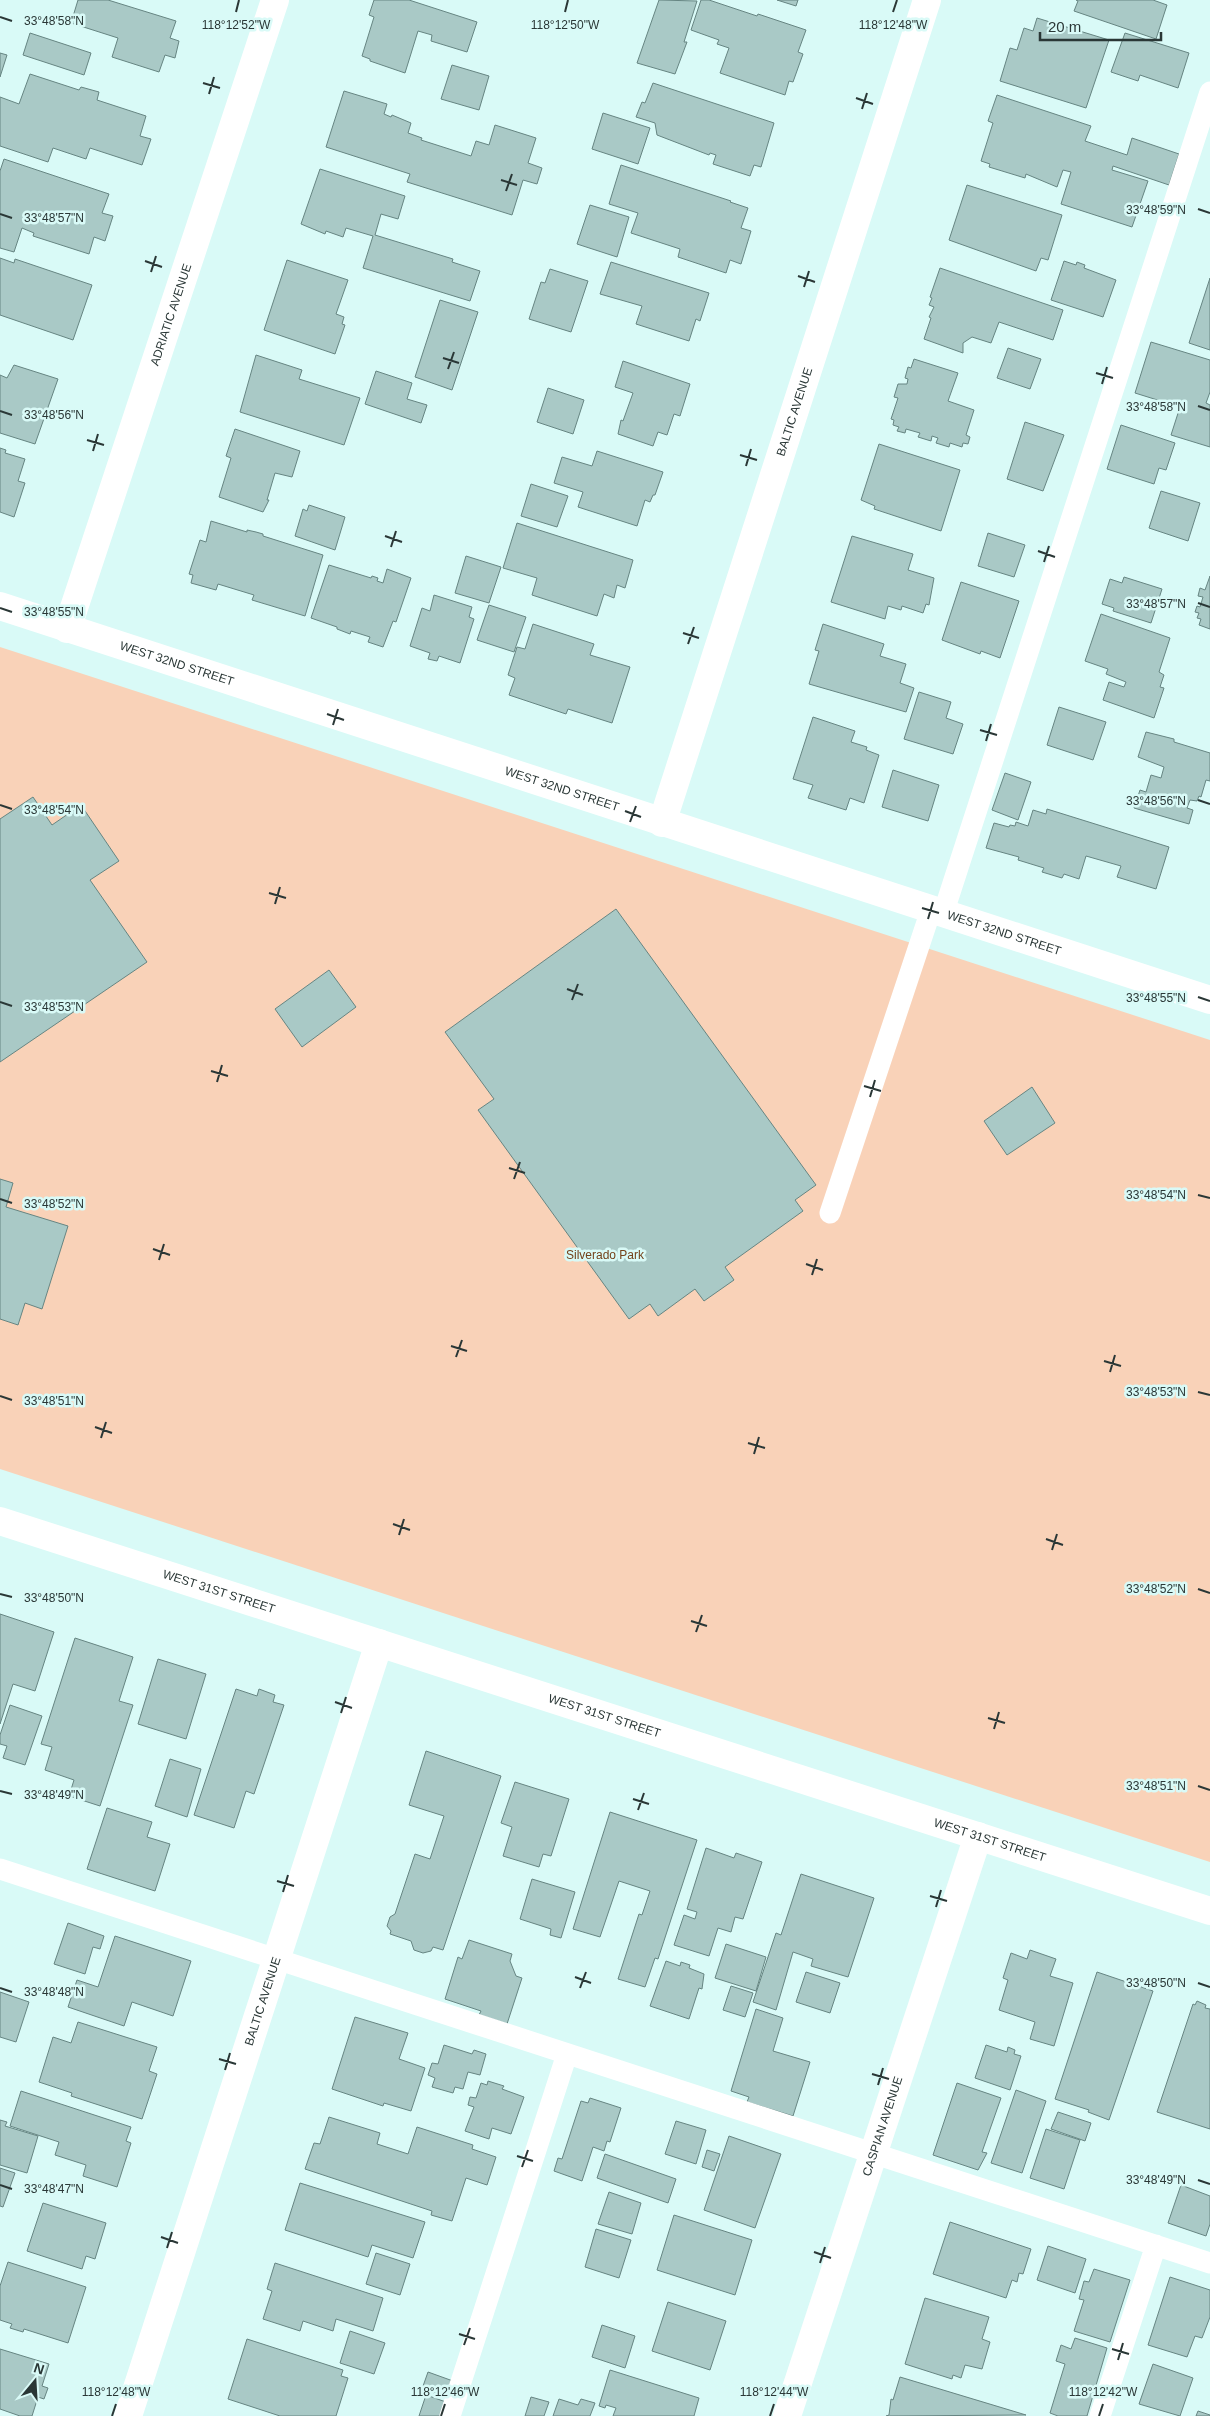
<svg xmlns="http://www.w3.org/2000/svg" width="1210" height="2416" font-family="Helvetica,sans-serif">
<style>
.green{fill:#f9d2b8}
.building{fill:#a9c9c6;stroke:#668582}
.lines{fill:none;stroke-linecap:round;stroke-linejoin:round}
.lane{stroke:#fff;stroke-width:21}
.street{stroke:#fff;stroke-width:28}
.ticks{fill:none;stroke:#2a3736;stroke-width:2}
.labels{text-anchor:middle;stroke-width:5;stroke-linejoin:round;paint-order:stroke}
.street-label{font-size:12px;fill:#2a3736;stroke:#d9faf7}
.park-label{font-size:12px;fill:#74421a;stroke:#d9faf7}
.ticks-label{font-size:12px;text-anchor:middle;fill:#2a3736;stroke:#d9faf7;stroke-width:5;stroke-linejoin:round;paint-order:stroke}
</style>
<rect width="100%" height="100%" fill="#d9faf7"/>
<!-- green -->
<path class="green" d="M0 647 1210 1040V1862L0 1469Z"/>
<!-- building -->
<path class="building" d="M78 0H108L176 21 170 38 179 41 175 58 165 55 159 72 112 57 118 38 71 23Z
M374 0H409L477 22 467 52 431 41 432 35 418 31 405 73 370 61V59L362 56 374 17 369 15Z
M659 0 697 1 684 42H687L675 74 637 63Z
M701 0H709L757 16 758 14 806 30 798 52 803 54 793 82 789 81 785 95 720 73 729 48 717 44 719 40 691 30Z
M777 0H798L796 6Z
M1076 0H1153L1167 5 1156 39 1074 11 1078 1Z
M1037 18 1109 40 1086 108 1000 81 1010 48 1017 50 1024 28 1033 31Z
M30 33 91 53 84 75 23 55Z
M1125 33 1189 53 1178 88 1140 75 1138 81 1111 72Z
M0 53 7 55 0 77Z
M452 65 489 76 479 110 441 99Z
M30 74 79 90 81 87 99 92 97 100 146 116 140 136 151 139 142 165 90 148 86 159 53 148 48 162 0 146V97L19 104Z
M653 83 774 123 761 167 754 165 750 176 713 164 716 155 710 153 709 155 657 135 655 123 636 117 642 102 645 103Z
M344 91 387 104 384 114 391 117 392 115 411 123 408 133 422 138 421 140 471 156 476 141 489 145 495 125 536 138 528 163 542 168 537 184 523 180 512 215 407 182 410 174 326 147Z
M997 95 1091 126 1085 141 1127 155 1132 138 1179 154 1169 185 1113 166 1112 170 1148 181 1132 227 1061 204 1071 172 1063 170 1057 187 1026 174 1025 178 989 167 990 164 981 161 993 123 988 121Z
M603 113 650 128 638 164 592 149Z
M4 159 109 194 102 213 113 216 105 241 94 237 89 254 33 236 34 233 22 228 14 252 0 248V171Z
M621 165 731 201 730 202 748 208 741 228 751 231 741 264 730 260 726 273 678 257 680 249 631 233 638 213 609 204Z
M320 169 405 196 398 219 381 214 375 235 453 259 452 262 480 271 470 301 363 268 373 236 346 228 343 237 326 231 325 234 301 224Z
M967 185 1062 215 1048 260 1041 258 1036 271 949 240Z
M590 205 629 217 617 257 577 244Z
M0 258 14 263 15 259 92 285 73 340 0 315Z
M287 260 348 280 336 314 344 317 342 324 345 325 335 354 264 330Z
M1064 261 1076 265 1077 262 1085 265 1084 268 1116 280 1103 317 1051 300Z
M611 262 709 293 700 321 696 319 689 341 636 324 642 306 600 294Z
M940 268 1063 310 1053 340 999 322 991 343 972 337 963 343V353L924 339 931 318 929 317 934 307 929 305 932 298 930 297Z
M550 269 588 281 571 332 529 319 541 282 545 283Z
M1210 278V350L1189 343Z
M440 300 478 312 452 390 415 377Z
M1151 342 1210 360V392L1206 403 1210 405V447L1171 435 1180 407 1135 393Z
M1008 348 1041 359 1030 389 997 378Z
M256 355 302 370 299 379 360 398 344 445 240 412Z
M914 359 958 373 948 401 974 410 966 435 970 437 968 444 963 443 962 447 950 443 949 447 936 443 938 438 932 436 931 441 918 437 920 433 906 429 905 433 897 431 899 427 893 425 894 420 891 419 898 398 894 397 898 384H907L908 379 905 378 908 367 911 368Z
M623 361 690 384 680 416 674 414 667 435 658 432 653 446 618 434 621 420 623 421 633 393 615 387Z
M14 365 58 379 35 444 0 433V375L7 378Z
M376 371 412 383 407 399 427 405 421 423 365 404Z
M548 388 584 400 573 434 537 422Z
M1025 422 1064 435 1043 491 1007 479Z
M1121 425 1175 443 1166 470 1159 468 1154 484 1107 469Z
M235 429 300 451 292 477 275 473 267 500H269L263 512 219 497 231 458 226 456Z
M879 444 960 470 941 531 874 509 875 506 861 500Z
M0 448 6 450 5 453 25 459 18 481 25 483 14 517 0 512Z
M597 451 663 472 655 495H653L650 502 645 500 637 526 578 507 583 492 554 483 562 457 592 466Z
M531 484 568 496 557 527 521 516Z
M1161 491 1200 503 1188 541 1149 528Z
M309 505 345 517 335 550 295 536 303 509 307 511Z
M211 521 247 532V530L256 532 263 534V536L323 555 305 616 252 600 254 595 218 584 216 590 191 583 193 575 189 574 200 540 206 542Z
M517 523 633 560 625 588 617 585 614 598 604 594 597 616 532 595 537 578 503 568Z
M988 533 1025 545 1014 577 978 566Z
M852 536 913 554 908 570 934 578 929 605 926 604 923 613 902 606 901 610 888 606 885 619 831 602Z
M466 556 501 567 489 603 455 593Z
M329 565 371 578 372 576 378 578 377 581 383 583 387 569 411 578 396 622 393 621 383 647 368 642 370 637 351 631 350 634 337 629V627L311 618Z
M1210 576V629L1199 625 1201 619 1197 618 1199 613 1195 612 1197 606 1200 607 1203 597 1198 596 1200 588 1205 590Z
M1124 577 1162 589 1151 623 1113 611 1114 608 1102 604 1110 579 1122 583Z
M961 582 1019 601 1000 658 981 651 980 654 942 640Z
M434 595 472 607 469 617 474 619 460 663 439 656 437 661 428 659 430 653 410 646 422 608 430 611Z
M489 605 526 617 514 652 477 640Z
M1101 614 1170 638 1159 672 1164 675 1160 687 1164 688 1154 718 1103 700 1109 682 1124 687 1126 682 1106 674 1108 669 1085 661Z
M533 624 594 644 590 655 630 667 612 723 568 709 566 714 509 695 515 678 508 675 517 647 525 649Z
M823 624 884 644 880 656 906 664 900 683 914 688 906 712 809 684 819 651 815 650Z
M919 692 951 702 946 718 963 724 953 754 904 739Z
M1059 707 1106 722 1093 760 1047 745Z
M813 717 855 731 851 742 867 747 866 750 879 755 864 803 850 798 846 810 808 798 813 785 793 779Z
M1146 732 1174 739V742L1210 753V781L1206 780 1201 797 1199 796 1197 801 1190 800 1187 808 1193 810 1189 824 1134 808 1140 790 1146 792 1151 775 1161 778 1164 767 1138 757Z
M893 770 939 785 928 821 882 807Z
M1005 773 1031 782 1018 820 992 810Z
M33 797 52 825 81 805 119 861 90 880 147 962 0 1062V819Z
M1047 809 1169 847 1156 889 1117 877 1121 866 1086 856 1079 879 1064 874 1062 878 1042 872 1044 868 1018 860 1019 857 986 848 994 823 1009 827 1010 825 1015 826 1016 822 1028 826 1033 810 1046 814Z
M616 909 816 1185 795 1200 803 1211 725 1267 734 1280 704 1301 695 1289 658 1316 650 1304 629 1319 478 1110 494 1099 445 1032Z
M329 970 356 1007 302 1047 275 1009Z
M1032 1087 1055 1123 1007 1155 984 1121Z
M0 1179 13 1183 6 1207 68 1226 42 1309 25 1303 18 1325 0 1319Z
M0 1614 54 1632 35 1691 13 1684 0 1724Z
M75 1638 133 1657 119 1701 133 1705 100 1806 69 1796 74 1780 45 1770 52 1747 41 1744Z
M158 1659 206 1674 186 1739 138 1724Z
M236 1689 257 1696 259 1689 275 1695 273 1702 284 1705 254 1794 246 1791 234 1828 194 1815Z
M10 1705 42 1716 25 1765 3 1758 7 1746 0 1744V1735Z
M426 1751 501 1776 443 1950 433 1947 431 1951 423 1953 414 1950 411 1941 390 1934 391 1931 387 1926 390 1917 395 1914 415 1854 430 1859 444 1816 409 1805Z
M170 1759 201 1769 187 1817 155 1806Z
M515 1782 569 1799 551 1856 543 1854 539 1867 503 1856 512 1827 501 1823Z
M107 1808 152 1822 147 1837 170 1844 155 1891 87 1869Z
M610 1812 697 1840 658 1959 655 1958 645 1987 618 1979 639 1914 642 1915 650 1891 619 1881 600 1937 573 1929Z
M706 1848 734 1858 736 1853 762 1862 743 1919 735 1917 731 1932 718 1928 709 1956 674 1945 684 1915 695 1919 697 1912 687 1909Z
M801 1874 874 1898 848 1977 811 1966 813 1959 793 1952 776 2010 753 2002 776 1933 781 1935Z
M532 1879 575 1892 561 1938 550 1935 551 1929 520 1919Z
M68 1923 104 1936 100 1949 93 1947 85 1974 54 1964Z
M115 1936 191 1961 173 2016 132 2002 124 2026 68 2007 77 1980 98 1987Z
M469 1940 512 1954 510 1961 516 1976 522 1978 507 2024 479 2015 481 2011 445 1999 458 1957 462 1959Z
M726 1944 766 1957 756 1991 715 1978Z
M1030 1950 1056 1959 1050 1976 1073 1983 1054 2046 1030 2039 1035 2022 999 2010 1008 1980 1003 1978 1011 1953 1027 1959Z
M666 1961 680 1966 681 1962 690 1965 689 1968 704 1974 702 1989 699 1988 689 2019 650 2006Z
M806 1972 840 1983 830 2013 796 2002Z
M1097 1972 1153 1991 1109 2120 1088 2112 1089 2110 1055 2099Z
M731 1986 753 1993 745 2017 723 2010Z
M0 1992 29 2002 16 2042 0 2037Z
M1197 2001 1206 2005 1205 2008 1210 2009V2129L1157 2112 1193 2004 1195 2005Z
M756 2009 783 2018 773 2051 810 2062 793 2116 747 2102 749 2097 731 2091Z
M355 2017 408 2033 399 2059 425 2068 411 2111 384 2103 383 2106 332 2089Z
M78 2022 157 2047 149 2071 157 2074 142 2119 71 2096 72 2093 39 2082 53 2037 71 2043Z
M444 2045 472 2054 474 2050 486 2054 480 2075 468 2072 463 2089 455 2087 453 2093 432 2087 435 2078 428 2075 432 2063 438 2064Z
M986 2045 1007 2052 1008 2047 1015 2050 1014 2054 1021 2056 1010 2090 975 2078Z
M488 2081 504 2086 502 2089 524 2097 511 2134 492 2128 489 2139 465 2131 474 2107 468 2105 470 2097 476 2098 481 2083 487 2085Z
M957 2083 1001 2098 982 2152 987 2153 978 2170 933 2155Z
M1016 2090 1046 2101 1022 2173 991 2163Z
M21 2091 131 2127 126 2141 131 2143 117 2187 83 2176 86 2165 55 2155 59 2142 10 2126Z
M590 2098 621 2108 610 2142 607 2141 604 2151 593 2147 582 2181 554 2171 558 2158 562 2159 581 2101 588 2103Z
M1058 2112 1091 2123 1085 2141 1051 2129Z
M329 2117 380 2133 377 2144 408 2154 417 2127 473 2145 472 2149 496 2157 487 2185 466 2178 452 2221 431 2215 432 2211 305 2169 314 2143 320 2144Z
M0 2120 7 2122 5 2126 38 2136 27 2173 0 2165Z
M676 2121 706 2130 696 2164 665 2154Z
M1046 2129 1080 2140 1064 2189 1030 2178Z
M729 2136 781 2154 755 2228 704 2210Z
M707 2150 720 2154 714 2171 702 2167Z
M605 2154 676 2179 668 2203 597 2178Z
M0 2168 15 2173 3 2207 0 2206Z
M300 2183 425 2222 413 2258 372 2245 368 2257 285 2230Z
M1181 2185 1210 2196V2224L1206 2236 1168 2223Z
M609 2192 641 2203 632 2234 598 2224Z
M43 2203 106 2223 95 2259 86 2256 82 2269 27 2251Z
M674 2215 752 2240 735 2295 657 2270Z
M950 2222 1031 2249 1023 2274 1019 2273 1017 2282 1012 2280 1006 2298 933 2274Z
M596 2229 631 2240 619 2278 585 2267Z
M1048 2246 1086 2259 1075 2293 1037 2280Z
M376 2253 410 2264 400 2295 366 2284Z
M8 2262 86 2287 68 2343 24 2329 23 2332 10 2328 12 2324 0 2320V2286Z
M275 2263 383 2298 373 2331 336 2319 333 2331 303 2321 300 2331 263 2319 272 2291 267 2289Z
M1094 2269 1130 2280 1110 2342 1074 2331 1084 2300 1079 2299 1084 2281 1089 2282Z
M1170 2277 1210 2290V2317L1202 2338 1195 2336 1187 2357 1148 2345Z
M925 2298 989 2317 982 2339 990 2342 982 2369 965 2365 961 2378 953 2375 952 2379 905 2364Z
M668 2302 726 2321 710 2370 652 2351Z
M602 2325 635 2336 625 2368 592 2357Z
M350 2331 385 2343 374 2374 340 2363Z
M1075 2338 1107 2348 1087 2416H1058L1050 2413 1065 2364 1056 2361 1061 2345 1071 2349Z
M247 2339 343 2370 341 2376 348 2378 336 2416H280L228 2399Z
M0 2349 49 2364 42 2386 48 2388 44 2399 38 2397 32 2416H20L0 2409Z
M1153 2364 1193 2378 1180 2416 1139 2404Z
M610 2370 699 2398 694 2416H613L616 2408 606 2405 605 2408 599 2406Z
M428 2372 453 2381 447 2397 422 2389Z
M900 2377 1026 2415 886 2416 889 2415 891 2399 893 2400Z
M426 2395 446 2402 441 2416H419Z
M531 2397 549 2402 544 2416H525Z
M559 2399 578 2405 581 2399 595 2403 590 2416H553Z
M1198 2411 1210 2415V2416H1196Z"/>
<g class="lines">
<!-- lane -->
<path class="lane" d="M943 914 1210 92
M830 1213 931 910
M0 1869 1210 2263
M450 2416 567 2054
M1100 2416 1156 2245"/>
<!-- street -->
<g class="street">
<path id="s1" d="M0 606 1210 1000"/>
<path id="s2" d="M67 629 275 0"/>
<path id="s3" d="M662 823 927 0"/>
<path id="s4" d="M0 1521 1210 1911"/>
<path id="s5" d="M128 2416 379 1643"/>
<path id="s6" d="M787 2416 978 1836"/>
</g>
</g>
<!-- ticks -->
<path class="ticks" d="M236 12 239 0M565 12 568 0M893 12 897 0M0 17 12 21M203 83 220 88M209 94 214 77M856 98 873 104M862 109 867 93M501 180 517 185M506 191 512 174M1198 209 1210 213M0 214 12 218M145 261 162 267M151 272 156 256M798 276 815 282M804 287 809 271M443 358 459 363M448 369 454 352M1096 373 1113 378M1102 384 1107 367M1198 406 1210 410M0 411 12 415M87 440 104 445M93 451 98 434M740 455 757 460M746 466 751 449M385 536 402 542M391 547 396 531M1038 551 1055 557M1044 562 1049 546M1198 603 1210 607M0 608 12 612M683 633 699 638M688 644 694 627M327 714 344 720M333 725 338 709M980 730 997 735M986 741 991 724M1198 800 1210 804M0 805 12 809M625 811 641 817M630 822 636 806M269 893 286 898M275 904 280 887M922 908 939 913M928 919 933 902M567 989 583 995M1198 997 1210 1001M572 1000 578 984M0 1002 12 1006M211 1071 228 1076M217 1082 222 1065M864 1086 881 1091M870 1097 875 1080M509 1168 525 1173M514 1179 520 1162M1198 1195 1210 1198M0 1199 12 1203M153 1249 170 1255M159 1260 164 1244M806 1264 823 1270M812 1275 817 1259M451 1346 467 1351M456 1357 462 1340M1104 1361 1121 1366M1110 1372 1115 1355M1198 1392 1210 1395M0 1396 12 1400M95 1427 112 1433M101 1438 106 1422M748 1443 765 1448M754 1454 759 1437M393 1524 410 1530M399 1535 404 1519M1046 1539 1063 1545M1052 1550 1057 1534M1198 1589 1210 1593M0 1594 12 1597M691 1621 707 1626M696 1632 702 1615M335 1702 352 1708M341 1713 346 1697M988 1718 1005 1723M994 1729 999 1712M1198 1786 1210 1790M0 1791 12 1794M633 1799 649 1804M638 1810 644 1793M277 1881 294 1886M283 1892 288 1875M930 1896 947 1901M936 1907 941 1890M575 1977 591 1983M1198 1983 1210 1987M0 1988 12 1992M580 1988 586 1972M219 2059 236 2064M225 2070 230 2053M872 2074 889 2079M878 2085 883 2068M517 2156 533 2161M522 2167 528 2150M1198 2180 1210 2184M0 2185 12 2189M161 2237 178 2243M167 2248 172 2232M814 2252 831 2258M820 2263 825 2247M459 2334 475 2339M464 2345 470 2328M1112 2349 1129 2354M1118 2360 1123 2343M112 2416 116 2404M441 2416 445 2404M770 2416 774 2404M1099 2416 1103 2404"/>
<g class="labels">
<!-- street labels -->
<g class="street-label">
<text dy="4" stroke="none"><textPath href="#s2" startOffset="331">ADRIATIC AVENUE</textPath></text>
<text dy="4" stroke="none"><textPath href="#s3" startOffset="432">BALTIC AVENUE</textPath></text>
<text dy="4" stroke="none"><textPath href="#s1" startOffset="186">WEST 32ND STREET</textPath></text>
<text dy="4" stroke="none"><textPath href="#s1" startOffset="591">WEST 32ND STREET</textPath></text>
<text dy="4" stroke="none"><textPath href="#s1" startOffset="1056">WEST 32ND STREET</textPath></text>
<text dy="4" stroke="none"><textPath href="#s4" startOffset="230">WEST 31ST STREET</textPath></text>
<text dy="4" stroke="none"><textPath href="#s4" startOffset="635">WEST 31ST STREET</textPath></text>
<text dy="4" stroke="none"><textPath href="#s4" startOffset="1040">WEST 31ST STREET</textPath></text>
<text dy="4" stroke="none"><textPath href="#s5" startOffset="436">BALTIC AVENUE</textPath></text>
<text dy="4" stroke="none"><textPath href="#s6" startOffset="305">CASPIAN AVENUE</textPath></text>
</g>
<!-- park labels -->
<g class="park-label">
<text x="605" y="1259">Silverado Park</text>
</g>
</g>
<g class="ticks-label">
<text x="54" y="25">33°48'58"N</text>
<text x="236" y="29">118°12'52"W</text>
<text x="565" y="29">118°12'50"W</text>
<text x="893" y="29">118°12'48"W</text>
<text x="1156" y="214">33°48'59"N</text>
<text x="54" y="222">33°48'57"N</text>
<text x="1156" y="411">33°48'58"N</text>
<text x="54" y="419">33°48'56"N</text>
<text x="1156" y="608">33°48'57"N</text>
<text x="54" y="616">33°48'55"N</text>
<text x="1156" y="805">33°48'56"N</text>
<text x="54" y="814">33°48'54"N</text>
<text x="1156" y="1002">33°48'55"N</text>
<text x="54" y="1011">33°48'53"N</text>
<text x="1156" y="1199">33°48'54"N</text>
<text x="54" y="1208">33°48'52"N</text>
<text x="1156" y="1396">33°48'53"N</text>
<text x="54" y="1405">33°48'51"N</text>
<text x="1156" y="1593">33°48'52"N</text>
<text x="54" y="1602">33°48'50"N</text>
<text x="1156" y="1790">33°48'51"N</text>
<text x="54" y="1799">33°48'49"N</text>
<text x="1156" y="1987">33°48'50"N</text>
<text x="54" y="1996">33°48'48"N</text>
<text x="1156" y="2184">33°48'49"N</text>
<text x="54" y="2193">33°48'47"N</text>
<text x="116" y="2396">118°12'48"W</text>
<text x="445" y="2396">118°12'46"W</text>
<text x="774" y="2396">118°12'44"W</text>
<text x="1103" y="2396">118°12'42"W</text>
</g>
<!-- north arrow -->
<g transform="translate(35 2381) rotate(18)" stroke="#d9faf7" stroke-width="4" paint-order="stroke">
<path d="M0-4L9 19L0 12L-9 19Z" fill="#2a3736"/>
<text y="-8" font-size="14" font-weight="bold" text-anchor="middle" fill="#2a3736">N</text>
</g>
<!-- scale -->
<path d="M1040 32v8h121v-8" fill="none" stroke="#2a3736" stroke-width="2.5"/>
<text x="1048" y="32" font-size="15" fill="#2a3736" stroke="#d9faf7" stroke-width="4" paint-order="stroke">20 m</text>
</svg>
